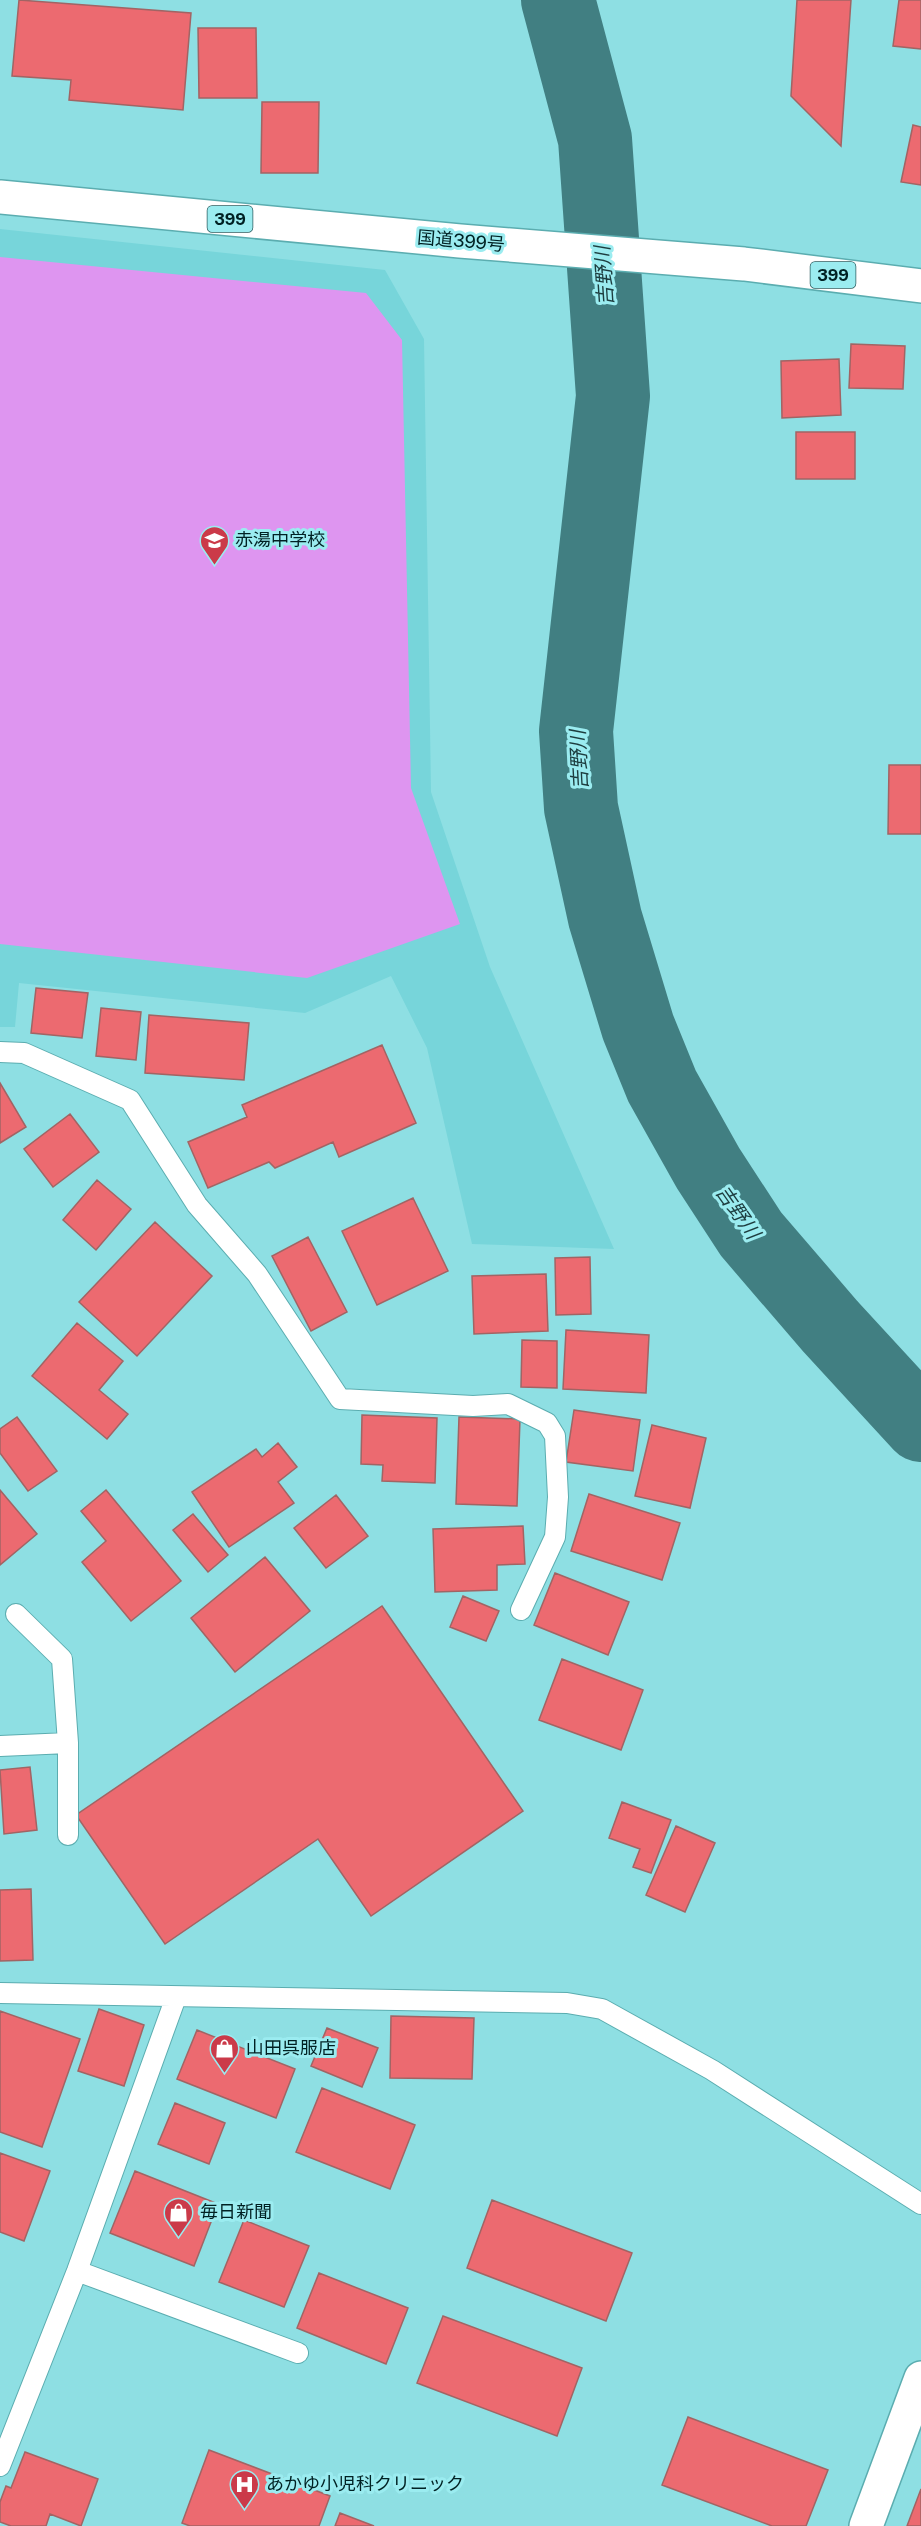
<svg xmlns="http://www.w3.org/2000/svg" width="921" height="2526" font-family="'Public Sans','Noto Sans JP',sans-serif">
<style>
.built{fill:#77d5da}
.green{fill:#de95f0}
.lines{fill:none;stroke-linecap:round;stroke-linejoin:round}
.river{stroke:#417f82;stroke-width:74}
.building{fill:#ec6a70;stroke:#a16464;stroke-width:1.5}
.service-casing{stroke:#5badb0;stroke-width:22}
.minor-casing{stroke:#5badb0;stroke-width:36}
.trunk-casing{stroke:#5badb0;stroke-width:36}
.service{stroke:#fff;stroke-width:20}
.minor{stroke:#fff;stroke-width:33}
.trunk{stroke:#fff;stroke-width:33}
.labels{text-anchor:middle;stroke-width:6;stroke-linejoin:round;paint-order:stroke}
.shield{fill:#9becf0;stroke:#2e5e60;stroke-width:1.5}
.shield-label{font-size:16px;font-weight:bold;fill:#002123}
.street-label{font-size:18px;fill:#002123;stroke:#9becf0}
.poi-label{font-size:18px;fill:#002123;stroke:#9becf0;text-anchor:start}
.water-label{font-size:20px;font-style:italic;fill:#1d3d3f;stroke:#9becf0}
</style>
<rect width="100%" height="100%" fill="#8edfe3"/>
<!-- built -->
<path class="built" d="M0 229 385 270 424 339 431 792 490 967 614 1249 472 1244 427 1048 391 976 305 1013 19 983 15 1027H0Z"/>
<!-- green -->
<path class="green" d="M0 257 366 293 402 340 411 788 460 924 307 978 0 944Z"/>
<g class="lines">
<!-- river -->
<path class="river" d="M558 0 595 139 613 396 576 731 581 808 605 918 638 1027 662 1086 708 1168 751 1234 830 1326 921 1425"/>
</g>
<!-- building -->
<path class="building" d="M19 0 191 13 183 110 69 100 71 80 12 76Z
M797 0H851L841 146 791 96Z
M899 0H921V49L893 46Z
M198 28H256L257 98H199Z
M262 102H319L318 173H261Z
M913 125 921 127V185L901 182Z
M851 344 905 346 903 389 849 388Z
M839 359 841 415 782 418 781 361Z
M796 432H855V479H796Z
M889 765H921V834H888Z
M36 988 88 993 82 1038 31 1033Z
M101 1008 141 1012 136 1060 96 1056Z
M149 1015 249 1023 244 1080 145 1073Z
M382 1045 416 1123 339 1157 333 1142 275 1168 269 1162 208 1188 188 1142 247 1117 242 1105Z
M0 1083 26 1127 0 1143Z
M70 1114 99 1152 53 1187 24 1149Z
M97 1180 131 1209 96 1250 63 1220Z
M413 1198 448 1271 377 1305 342 1231Z
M155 1222 212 1276 137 1356 79 1302Z
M308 1237 347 1312 311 1331 272 1256Z
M590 1257 591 1314 556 1315 555 1258Z
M546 1274 548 1331 474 1334 472 1276Z
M77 1323 123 1361 99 1390 128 1414 107 1439 32 1376Z
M566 1330 649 1335 646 1393 563 1389Z
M522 1340 557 1341V1388L521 1387Z
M574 1410 640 1420 633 1471 566 1462Z
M362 1415 437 1418 435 1483 382 1481 383 1465 361 1464Z
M17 1417 57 1471 28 1491 0 1453V1429Z
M459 1417 520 1419 517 1506 456 1504Z
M652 1425 706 1438 690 1508 635 1496Z
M278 1443 297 1467 278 1482 294 1503 229 1547 192 1492 256 1449 262 1457Z
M0 1490 37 1534 0 1565Z
M106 1490 181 1581 131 1621 82 1562 106 1541 81 1511Z
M589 1494 680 1523 662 1580 571 1551Z
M336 1495 368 1536 326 1568 294 1528Z
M193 1514 228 1555 208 1572 173 1530Z
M523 1526 525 1564 497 1565V1590L435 1592 433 1529Z
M265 1557 310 1611 235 1672 191 1618Z
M555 1573 629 1602 608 1655 534 1625Z
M463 1596 499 1611 486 1641 450 1627Z
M382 1606 523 1811 371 1916 318 1839 165 1944 76 1815Z
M562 1659 643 1690 621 1750 539 1720Z
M30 1767 37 1830 4 1834 0 1770Z
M622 1802 671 1820 651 1873 633 1867 640 1849 609 1838Z
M676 1826 715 1843 685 1912 646 1895Z
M31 1889 33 1960 0 1961V1890Z
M99 2009 144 2025 124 2086 78 2071Z
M0 2011 80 2039 42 2147 0 2132Z
M391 2016 474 2018 472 2079 390 2078Z
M327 2028 378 2048 362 2087 311 2066Z
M197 2030 295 2069 276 2118 177 2079Z
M322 2088 415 2125 390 2189 296 2152Z
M175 2103 225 2123 209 2164 158 2144Z
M0 2153 50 2171 24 2241 0 2232Z
M135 2171 218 2204 194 2266 110 2233Z
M492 2200 632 2253 606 2321 467 2268Z
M244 2220 309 2246 284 2307 219 2282Z
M319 2273 408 2308 386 2364 297 2328Z
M443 2316 582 2368 557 2436 417 2383Z
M688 2417 828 2470 806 2526H772L662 2485Z
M209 2450 330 2496 319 2526H190L182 2523Z
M25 2452 98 2479 81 2526 50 2514 46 2526H11L0 2522V2502L6 2486 11 2488Z
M921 2489V2526H907Z
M340 2513 374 2526H335Z"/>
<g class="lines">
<defs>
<path id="service" d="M0 1052 24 1053 130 1100 197 1205 257 1274 340 1399 473 1406 508 1404 547 1423 555 1436 558 1497 555 1537 521 1610
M16 1614 62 1659 68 1743V1835
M0 1746 68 1743
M0 1993 567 2003 602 2009 712 2070 921 2204
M77 2271 298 2353
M0 2466 77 2271 176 1997"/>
<path id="minor" d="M866 2526 921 2378"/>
<path id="trunk" d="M0 197 460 241 744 264 921 286"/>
</defs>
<!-- service casing -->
<use href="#service" class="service-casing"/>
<!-- minor casing -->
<use href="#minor" class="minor-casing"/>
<!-- trunk casing -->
<use href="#trunk" class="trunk-casing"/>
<!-- service -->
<use href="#service" class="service"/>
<!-- minor -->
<use href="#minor" class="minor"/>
<!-- trunk -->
<use href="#trunk" class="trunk"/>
</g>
<!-- icons -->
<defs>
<symbol id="school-pin" viewBox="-11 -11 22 30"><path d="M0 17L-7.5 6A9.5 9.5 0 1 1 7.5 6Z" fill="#cb3a49" stroke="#9becf0"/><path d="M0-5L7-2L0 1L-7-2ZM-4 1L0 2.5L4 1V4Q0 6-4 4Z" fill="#fff"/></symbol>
<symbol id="shop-pin" viewBox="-11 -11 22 30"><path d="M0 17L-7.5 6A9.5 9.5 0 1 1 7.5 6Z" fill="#cb3a49" stroke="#9becf0"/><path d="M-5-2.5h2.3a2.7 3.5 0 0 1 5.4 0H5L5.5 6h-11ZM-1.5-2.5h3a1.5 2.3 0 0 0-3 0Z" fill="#fff"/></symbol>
<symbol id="hospital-pin" viewBox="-11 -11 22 30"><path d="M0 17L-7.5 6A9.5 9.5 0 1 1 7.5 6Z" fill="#cb3a49" stroke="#9becf0"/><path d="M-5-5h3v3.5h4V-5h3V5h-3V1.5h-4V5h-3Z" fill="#fff"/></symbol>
</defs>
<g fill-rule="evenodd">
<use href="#school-pin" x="198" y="524" width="33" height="45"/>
<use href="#shop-pin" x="208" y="2032" width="33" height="45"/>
<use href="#shop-pin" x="162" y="2196" width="33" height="45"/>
<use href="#hospital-pin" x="228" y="2468" width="33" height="45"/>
</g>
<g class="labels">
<!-- shield labels -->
<g class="shield">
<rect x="207.5" y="206" width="45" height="26" rx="4.5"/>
<rect x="810.5" y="262" width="45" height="26" rx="4.5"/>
</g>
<g class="shield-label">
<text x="230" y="225">399</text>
<text x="833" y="281">399</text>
</g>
<!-- street labels -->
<g class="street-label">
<text transform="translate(461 241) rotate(5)" y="6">国道399号</text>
</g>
<!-- poi labels -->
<g class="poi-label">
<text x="235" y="546">赤湯中学校</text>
<text x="246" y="2054">山田呉服店</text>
<text x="200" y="2218">毎日新聞</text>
<text x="266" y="2490">あかゆ小児科クリニック</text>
</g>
<!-- water labels -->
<g class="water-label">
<text transform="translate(604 276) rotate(-94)" y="7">吉野川</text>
<text transform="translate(579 760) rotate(-93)" y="7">吉野川</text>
<text transform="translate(738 1212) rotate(55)" y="7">吉野川</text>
</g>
</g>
</svg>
